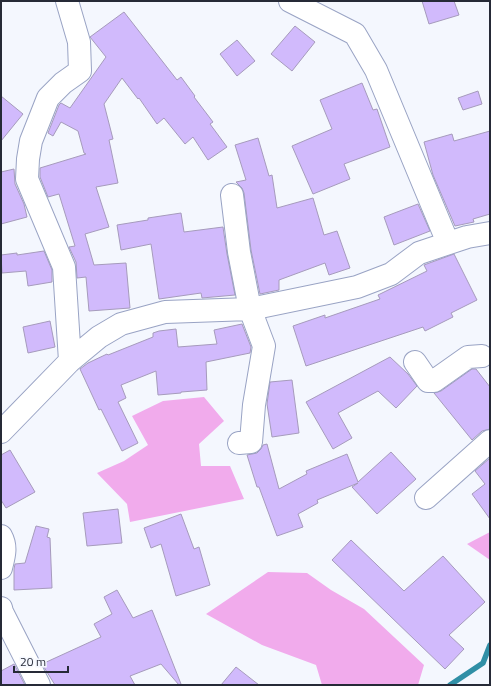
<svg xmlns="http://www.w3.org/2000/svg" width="491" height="686" font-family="'Titillium Web',sans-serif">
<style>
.forest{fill:#f1abec}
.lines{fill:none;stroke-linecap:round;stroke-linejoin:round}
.stream{stroke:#308fa6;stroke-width:5.5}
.building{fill:#d1bafc;stroke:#a69bbc}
.minor-casing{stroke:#99a3c4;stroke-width:24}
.minor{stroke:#fff;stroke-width:22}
</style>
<rect width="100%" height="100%" fill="#f4f7fe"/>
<!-- forest -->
<path class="forest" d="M204 397 224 421 199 444 201 466H230L244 499 130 522 127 504 97 473 124 461 148 445 132 416 163 401Z
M490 532V560L467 544Z
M268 572 307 573 331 590 364 609 424 665 418 685H322L316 665 262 645 206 614Z"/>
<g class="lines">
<!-- stream -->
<path class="stream" d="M450 685 483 663 490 645"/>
</g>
<!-- building -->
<path class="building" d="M422 1H454L459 15 429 24Z
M124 12 177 80 181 77 195 96 194 97 213 122 210 124 227 147 208 160 193 137 185 144 164 118 157 124 139 98 138 99 122 78 104 104 113 139 109 140 118 183 96 187 109 227 85 234 94 265 126 263 130 308 89 311 86 277 77 278 76 262 69 247 75 246 59 194 48 197 40 177V168L86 154 84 153 78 131 61 122 53 136 48 133 59 105 61 103 70 108 106 57 90 37Z
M295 26 315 42 292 71 271 54Z
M237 40 255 61 237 76 220 54Z
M362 83 373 110 377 109 390 147 344 164 350 179 313 194 292 146 332 129 320 100Z
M478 91 482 104 463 110 458 98Z
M1 96 23 114 1 141Z
M490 131V214L473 219 474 222 455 226 433 175 424 142 452 134 454 141Z
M258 138 269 176 272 175 277 208 313 198 324 235 337 231 350 268 329 275 325 263 279 280V290L260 294 251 250 244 193 242 188 236 182 246 180 235 145Z
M14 169 15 184 24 204 27 217 1 224V172Z
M418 204 430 231 394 245 384 217Z
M181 213 184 232 223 227 227 254 235 295 202 298 201 293 159 299 151 244 121 250 117 225 148 220V218Z
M44 251 52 270V282L28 286 26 271 2 273 1 255 17 253V255Z
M454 254 477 300 451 313 453 317 425 331 423 327 306 366 293 326 325 315V318L380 299 378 295 427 271 424 265Z
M50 321 55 347 28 353 23 327Z
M242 324 251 347 250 353 206 362 207 390 181 392V393L158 395 156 371 121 385 126 398 118 402 138 443 122 451 101 409 99 410 80 369 88 363 107 354 108 355 153 337V333L159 331 176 329 178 347 217 344 214 330Z
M390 357 408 374 417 386 396 408 378 391 338 413 352 438 333 449 306 402Z
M472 369H476L490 387V429L482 431 472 440 434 393 441 391Z
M292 380 299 433 272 437 267 404 270 382Z
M267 444 279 489 307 474 306 471 347 454 358 482 391 452 416 479 377 514 352 487 358 483 317 500 318 503 298 514 303 527 277 536 259 487H257L247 455 257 453 261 449 263 445Z
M10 450 35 492 6 508 1 500V455Z
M490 458V519L472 494 485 484 475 471Z
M118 509 122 543 87 546 83 513Z
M181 514 194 549 199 547 210 585 176 596 161 544 151 548 144 528Z
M36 526 49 529 47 537 50 538 52 588 14 590V569L15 564 25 563Z
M351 540 404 591 443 556 485 602 449 635 464 649 445 669 332 560Z
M117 590 133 618 152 610 181 684 179 685 161 664 130 676 135 685H55L42 664 101 637 94 624 112 614 104 597Z
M14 664 25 685H1V671Z
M236 667 259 685H221Z"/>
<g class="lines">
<defs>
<path id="minor" d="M67 1 79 42 80 71 63 83 48 98 31 141 28 159 27 179 64 267 70 361
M290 1 355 34 376 70 448 243
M232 195 239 252 250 309 264 346 254 405 251 442 239 443
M415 362 428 381H434L468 357 482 356
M1 432 70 361 99 337 121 324 165 312 250 309 357 287 391 274 419 253 467 237 490 233
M426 498 490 441
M1 536C7 547 4 556 1 568
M1 608 2 612 39 685"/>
</defs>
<!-- minor casing -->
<use href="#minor" class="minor-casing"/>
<!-- minor -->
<use href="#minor" class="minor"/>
</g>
<!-- border -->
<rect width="491" height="686" fill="none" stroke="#262a37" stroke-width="4"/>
<!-- scale -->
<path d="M14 666v6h54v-6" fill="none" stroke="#262a37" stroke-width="2"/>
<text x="20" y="666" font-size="12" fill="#262a37" stroke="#f4f7fe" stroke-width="3" paint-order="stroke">20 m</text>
</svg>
